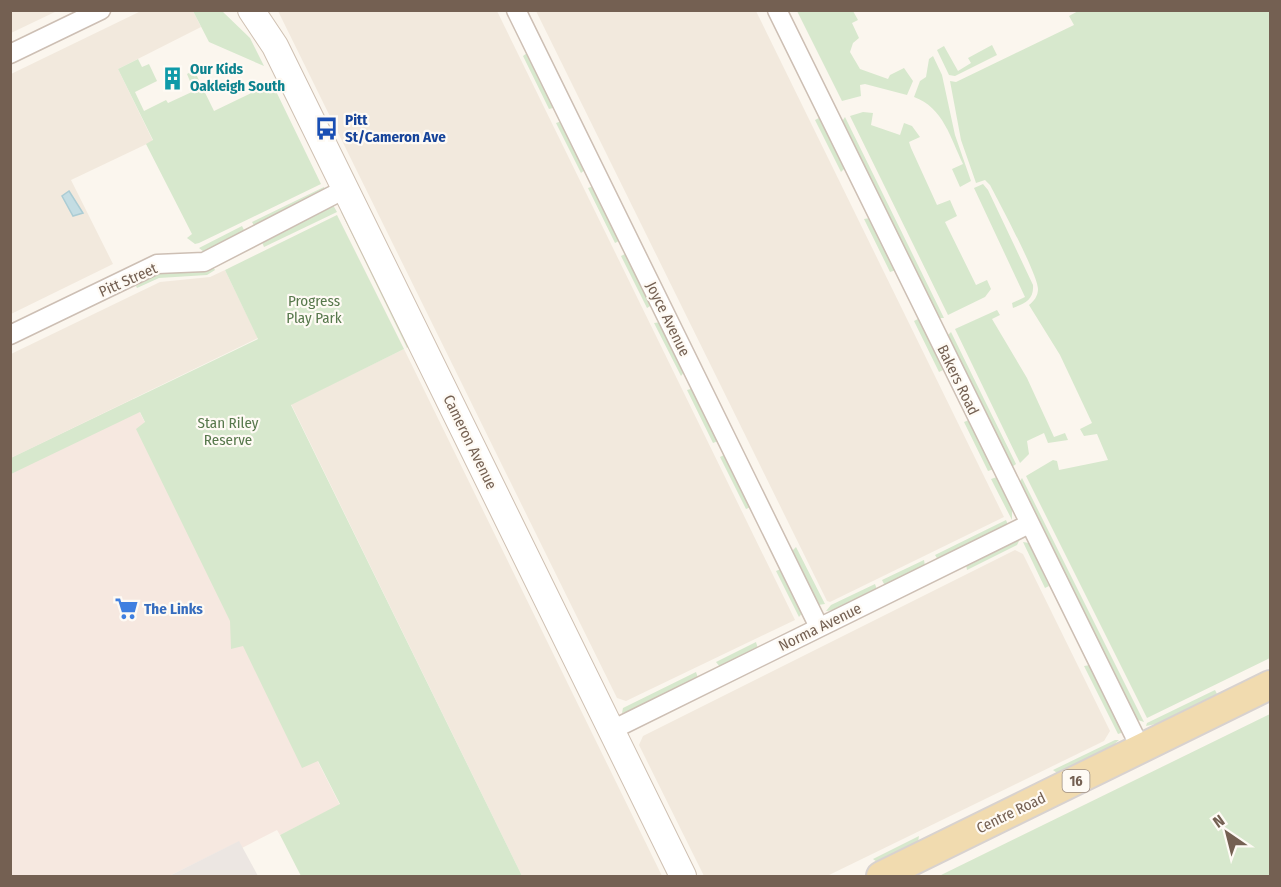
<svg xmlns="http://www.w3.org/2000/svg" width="1281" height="887" font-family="'Fira Sans Condensed',sans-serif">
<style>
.residential{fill:#f2e9dd}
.commercial{fill:#f6e8e0}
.industrial{fill:#ece6e2}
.green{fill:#d7e8cd}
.water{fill:#c4dde3;stroke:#abccd4;stroke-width:1.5}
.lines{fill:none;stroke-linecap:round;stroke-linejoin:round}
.street-casing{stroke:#cdbfb4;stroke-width:21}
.secondary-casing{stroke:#cfc0b2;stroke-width:28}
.primary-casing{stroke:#d8d2cf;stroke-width:32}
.street{stroke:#fff;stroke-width:18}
.secondary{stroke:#fff;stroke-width:26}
.primary{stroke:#f1dbaf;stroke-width:28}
.labels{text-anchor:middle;stroke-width:4.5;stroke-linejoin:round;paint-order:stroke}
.shield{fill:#fefaf4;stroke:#9d8e83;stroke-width:1.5}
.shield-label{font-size:14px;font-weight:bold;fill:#746052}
.culture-label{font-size:15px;font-weight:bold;fill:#0d838f;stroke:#fefaf4;text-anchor:start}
.transit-label{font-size:15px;font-weight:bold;fill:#164399;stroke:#fefaf4;text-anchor:start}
.street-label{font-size:15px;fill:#746052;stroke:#fefaf4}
.park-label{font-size:15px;fill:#57784c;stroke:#fefaf4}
.shop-label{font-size:15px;font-weight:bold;fill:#366cbe;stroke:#fefaf4;text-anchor:start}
</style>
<rect width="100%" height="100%" fill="#fbf6ee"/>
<!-- residential -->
<path class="residential" d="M11 10H57V11L11 33Z
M141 11H193L201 27 118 69 153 141 71 180 113 264 11 314V74Z
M278 11H497L795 620 626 701 617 698Z
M536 11H756L1004 517 830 602 827 601Z
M225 270 258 338 11 458V354L160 282 210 277Z
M404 349 662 876H522L291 404Z
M1015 550 1023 554 1110 731 1104 741 827 876H704L639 745 643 736Z"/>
<!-- commercial -->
<path class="commercial" d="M133 399 340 805 280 835 277 830 242 848 238 842 169 876H11V458Z"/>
<!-- industrial -->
<path class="industrial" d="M239 841 258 876H169Z"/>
<!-- green -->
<path class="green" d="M1080 10 1270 11V658L1147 718 1026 476 1053 460 1057 461 1059 470 1108 460 1097 434 1084 436 1080 429 1092 423 1060 355 1029 305C1034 301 1038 296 1038 289 1038 275 999 202 990 185L985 180 976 183 975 180 961 140 950 81 956 82 1074 25 1069 16Z
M193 11H222L250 38 264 66 209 42Z
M797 11H853L858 20 852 23 859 38 853 43 850 52 860 69 888 79 890 75 904 68 913 81 907 95 865 84 860 85 861 96 842 101Z
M992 45 997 55 955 76 949 75 937 50 944 46 958 71 971 63 968 58Z
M527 53 554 105 553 108 549 109 523 56Z
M933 56 942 75 955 135 971 181 960 187 952 169 963 164C951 139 943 107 914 97L920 81 926 77 929 59Z
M138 59 142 67 149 64 157 81 135 92 144 111 166 100 168 103 194 91 187 74 194 70 214 111 272 83 321 184 199 243 195 244 187 238 192 234 146 144 153 140 118 69Z
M863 112 873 113 871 125 900 135 904 123 912 126 920 137 909 142 911 148 937 205 950 200 957 216 945 222 976 285 987 280 991 289 985 297 948 315 850 116Z
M845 117 944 318H937L841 123Z
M819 118 845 168 841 172 815 120Z
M562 121 586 169 581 173 556 123Z
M983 184 988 190 1033 285C1034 300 1025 303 1013 308L1012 303 1025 297 974 188Z
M594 186 620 239 619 241 615 243 588 188Z
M324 187 325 190 256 229 252 222Z
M333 205 337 212 264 247 262 242Z
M345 208 411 345 407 348 341 212Z
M337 215 404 349 291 405 522 876H301L280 835 340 804 318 761 302 768 243 646 231 649 230 621 136 429 145 422 140 412 11 474V458L258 339 225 270Z
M870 218 896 270 890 272 864 219Z
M242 226 246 234 204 252 199 248Z
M625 254 628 255 652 305 647 308 621 256Z
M213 267 215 270 207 275 159 278 137 288 136 286 159 273Z
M997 310 1000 315 992 319 1027 378 1054 437 1065 433 1068 440 1048 443 1044 433 1027 441 1029 454 1020 463 955 329Z
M918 319 945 369 939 372 914 321Z
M661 322 685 371 681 376 654 323Z
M951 332 1016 464 1012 467 946 337Z
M694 388 718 441 713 443 687 390Z
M969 420 994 469 988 471 964 422Z
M724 455 727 456 751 507 746 509 720 457Z
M997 477 1012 507V520L991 479Z
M1022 478 1144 722 1135 719 1019 483Z
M1006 520 1008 525 938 560 935 555Z
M1015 540 1019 541 1017 545 967 570 966 564Z
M1023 542 1029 543 1049 586 1045 588Z
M796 547 825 604 818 605 792 551Z
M924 560 925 566 885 586 882 580Z
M781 569 803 612 799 617 776 571Z
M875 584 877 590 834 610 826 611 831 605Z
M756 642 758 649 720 667 716 662Z
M1090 665 1121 729V733L1118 734 1084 666Z
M696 672 698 678 632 711 622 713 623 708Z
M1215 690 1217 694 1156 724 1146 726 1147 723Z
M1270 714V876H939Z
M1115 740H1119L1111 747 1057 773 1053 770Z
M919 836 918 842 877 862 873 859Z"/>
<!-- water -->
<path class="water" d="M69 191 83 213 73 216 62 196Z"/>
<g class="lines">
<defs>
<path id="street" d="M516 10 819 627
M777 10 1141 749
M10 54 101 10
M10 335 157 264 204 262 345 189
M612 730 1029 524"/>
<path id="secondary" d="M251 10 275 46 683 876"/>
<path id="primary" d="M881 876 1270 685"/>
</defs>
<!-- street casing -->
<use href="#street" class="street-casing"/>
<!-- secondary casing -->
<use href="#secondary" class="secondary-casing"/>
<!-- primary casing -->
<use href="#primary" class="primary-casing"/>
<!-- street -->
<use href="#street" class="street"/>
<!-- secondary -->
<use href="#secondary" class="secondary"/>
<!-- primary -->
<use href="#primary" class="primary"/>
</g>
<!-- icons -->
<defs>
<symbol id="building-bare" viewBox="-9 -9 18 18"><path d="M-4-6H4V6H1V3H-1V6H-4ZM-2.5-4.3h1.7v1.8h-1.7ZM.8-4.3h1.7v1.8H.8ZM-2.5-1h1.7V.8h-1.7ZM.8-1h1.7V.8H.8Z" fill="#0f9aa8" stroke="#fefaf4" stroke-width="2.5" paint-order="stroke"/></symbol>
<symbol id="bus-bare" viewBox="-9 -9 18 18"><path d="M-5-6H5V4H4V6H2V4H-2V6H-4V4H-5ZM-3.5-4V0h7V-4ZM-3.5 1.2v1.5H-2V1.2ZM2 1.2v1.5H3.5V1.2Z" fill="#1a4fb4" stroke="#fefaf4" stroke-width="2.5" paint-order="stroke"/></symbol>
<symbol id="supermarket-bare" viewBox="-9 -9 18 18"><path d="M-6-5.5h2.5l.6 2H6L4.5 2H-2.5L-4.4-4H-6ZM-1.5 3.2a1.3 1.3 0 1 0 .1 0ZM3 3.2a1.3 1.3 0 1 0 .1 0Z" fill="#3f7fe0" stroke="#fefaf4" stroke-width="2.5" paint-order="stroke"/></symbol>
</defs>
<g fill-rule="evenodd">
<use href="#building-bare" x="156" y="62" width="33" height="33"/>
<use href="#bus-bare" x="310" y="112" width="33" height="33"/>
<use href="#supermarket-bare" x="110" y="592" width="33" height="33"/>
</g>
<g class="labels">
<!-- shield labels -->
<rect class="shield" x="1062.5" y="770" width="27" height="22" rx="4.5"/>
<g class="shield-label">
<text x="1076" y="786">16</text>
</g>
<!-- culture labels -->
<g class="culture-label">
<text x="190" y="74">Our Kids<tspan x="190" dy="17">Oakleigh South</tspan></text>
</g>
<!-- transit labels -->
<g class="transit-label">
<text x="345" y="125">Pitt<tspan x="345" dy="17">St/Cameron Ave</tspan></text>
</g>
<!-- street labels -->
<g class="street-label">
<text transform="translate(128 280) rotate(-24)" y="5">Pitt Street</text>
<text transform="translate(668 319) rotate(64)" y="5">Joyce Avenue</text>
<text transform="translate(958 380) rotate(64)" y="5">Bakers Road</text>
<text transform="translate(470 442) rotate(64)" y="5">Cameron Avenue</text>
<text transform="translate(820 627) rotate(-26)" y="5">Norma Avenue</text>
<text transform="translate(1011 813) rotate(-26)" y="5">Centre Road</text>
</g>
<!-- park labels -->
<g class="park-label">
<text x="314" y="306">Progress<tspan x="314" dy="17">Play Park</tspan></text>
<text x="228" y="428">Stan Riley<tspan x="228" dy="17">Reserve</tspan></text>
</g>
<!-- shop labels -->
<g class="shop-label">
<text x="144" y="614">The Links</text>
</g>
</g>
<!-- border -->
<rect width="1281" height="887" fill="none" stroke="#746052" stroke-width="24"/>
<!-- north arrow -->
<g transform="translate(1227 833) rotate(325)" stroke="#fefaf4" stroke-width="4.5" paint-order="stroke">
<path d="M0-4.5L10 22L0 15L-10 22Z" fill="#746052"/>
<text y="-9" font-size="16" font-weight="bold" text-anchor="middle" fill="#746052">N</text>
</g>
</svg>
